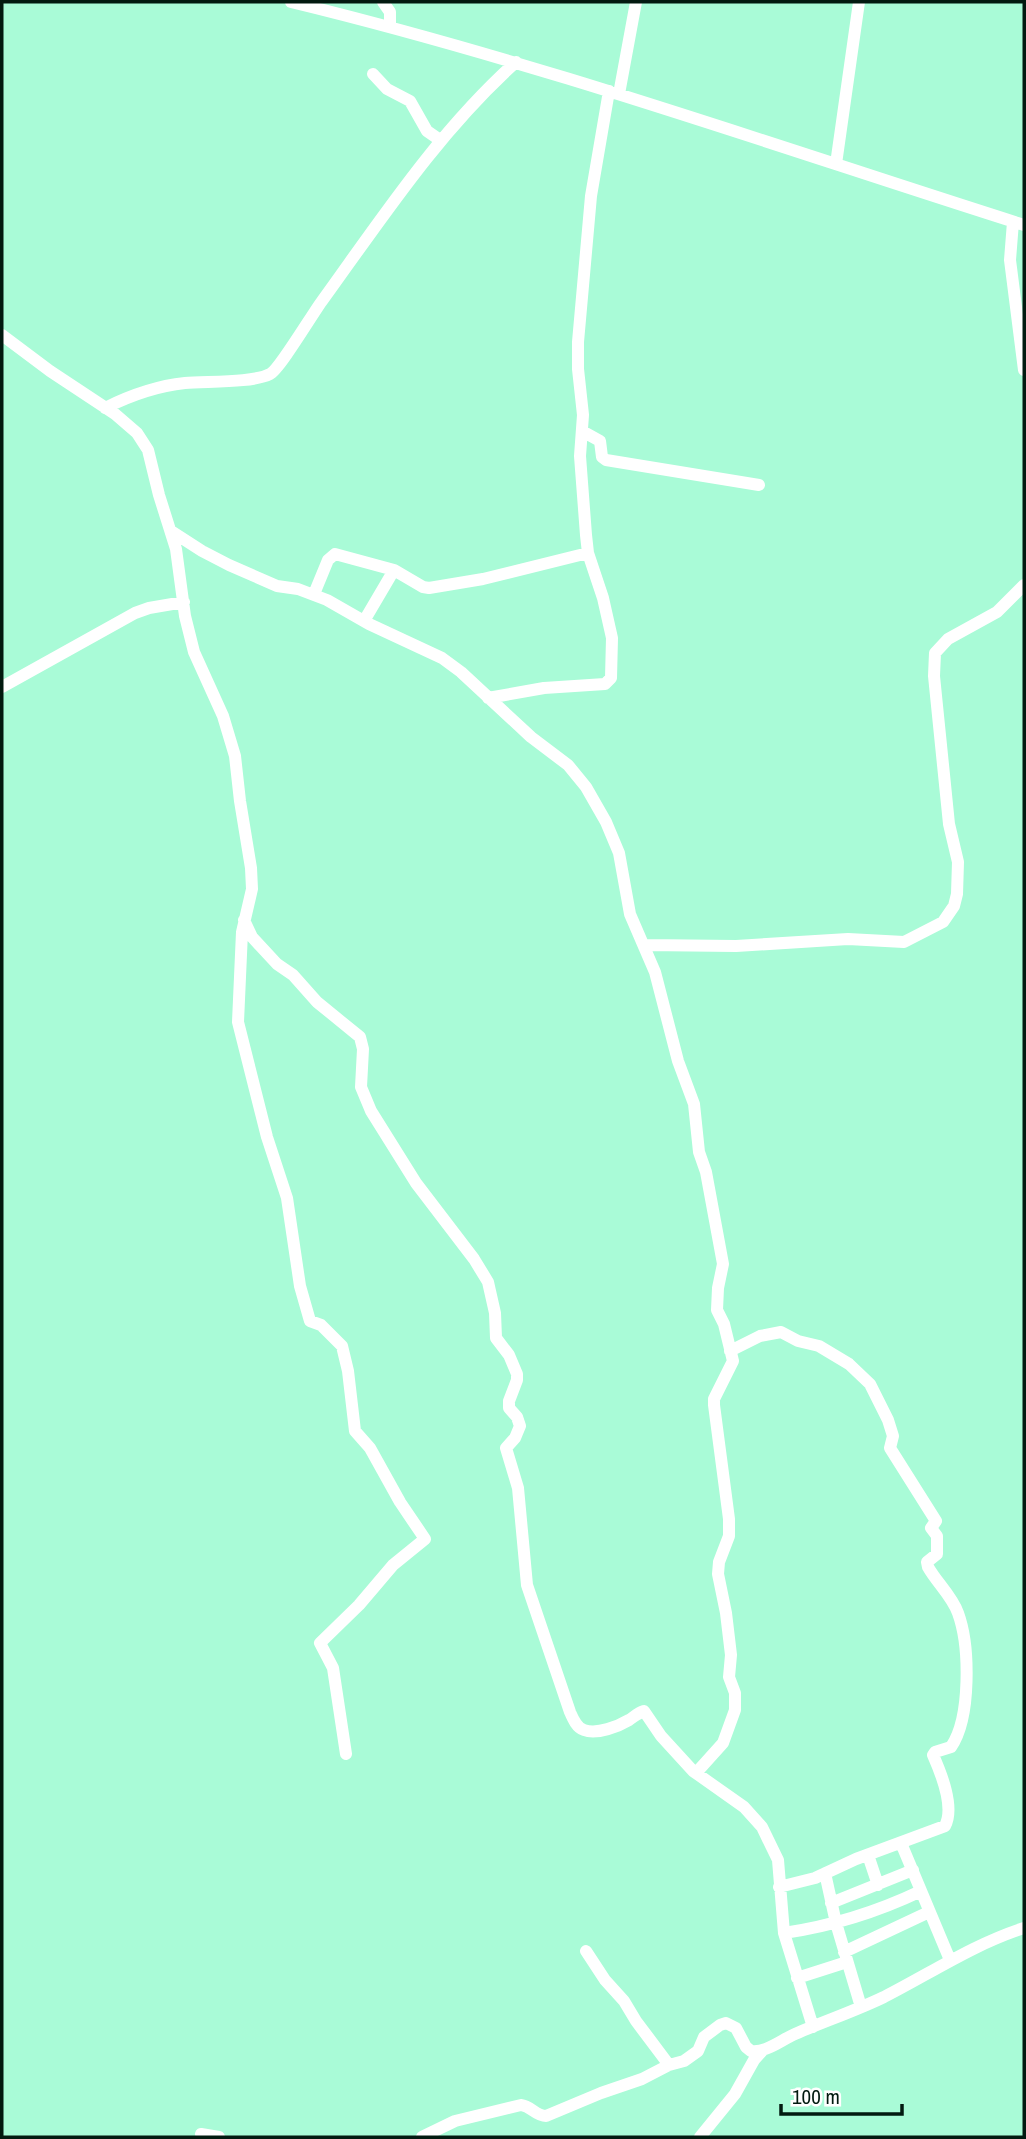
<svg xmlns="http://www.w3.org/2000/svg" width="1026" height="2139" font-family="'Archivo Narrow',sans-serif">
<style>
.lines{fill:none;stroke-linecap:round;stroke-linejoin:round}
.minor{stroke:#fff;stroke-width:12}
</style>
<rect width="100%" height="100%" fill="#a9fbd7"/>
<g class="lines">
<!-- minor -->
<path class="minor" d="M291 2C539 62 781 148 1024 225
M383 2 390 12V26
M373 74 387 89 410 101 427 131 440 140
M619 94 636 2
M836 164 859 2
M1013 222 1010 260 1024 370
M2 335 50 371 115 414 137 433 148 450 159 495 176 549 185 616 194 652 223 716 235 756 240 801 251 868 252 889 242 932 238 1022 267 1137 287 1198 300 1286 310 1321 321 1325 342 1346 348 1371 355 1431 370 1448 400 1502 425 1539 393 1565 359 1605 320 1643 333 1668 346 1754
M105 408C131 395 156 386 185 383 206 381 253 383 270 374 279 370 313 313 322 301 382 218 439 131 516 62
M582 431 600 441 602 457 606 460 759 485
M171 531 202 551 229 565 277 586 298 589 327 600 369 624 442 658 461 672 531 737 568 765 586 787 606 822 619 853 630 914 655 972 678 1061 694 1104 699 1152 706 1172 723 1264 718 1288 717 1310 724 1324 733 1361 714 1399V1405L729 1519V1536L719 1562 718 1574 726 1613 731 1655 729 1677 735 1693V1710L723 1743 696 1773
M314 594 328 560 335 554 394 570 423 587 429 588 483 579 588 553
M364 621 394 570
M2 687 135 613 149 608 184 602
M488 698 544 688 605 684 611 678 612 638 603 598 588 553 586 535 580 456 583 415 578 369V342L591 196 609 91
M244 920 252 937 277 964 293 975 317 1002 360 1037 363 1049 361 1087 371 1111 416 1183 474 1259 488 1282 495 1313 496 1338 509 1355 517 1374V1380L509 1401V1408L517 1417 520 1426 515 1438 506 1448 518 1488 527 1585 570 1712C573 1719 577 1728 584 1730 597 1735 619 1726 629 1720 635 1716 638 1713 644 1711L661 1736 693 1771 744 1807 762 1827 778 1860 784 1933 813 2027
M645 945 736 946 848 939 904 942 943 922 954 906 957 894 958 862 949 824 934 676 935 653 948 639 997 612 1024 585
M730 1351 760 1336 781 1332 798 1341 819 1346 849 1364 870 1384 888 1420 893 1436 890 1448 936 1521 931 1528 937 1536V1554L927 1562 928 1567C937 1583 952 1596 958 1613 970 1646 971 1718 951 1747L935 1752 933 1755C941 1773 955 1807 945 1826L856 1859 815 1878 779 1887
M901 1843 950 1960
M868 1855 878 1885
M825 1873 836 1923 861 2007
M831 1903 913 1870
M784 1933C832 1926 877 1912 921 1891
M586 1951 605 1980 624 2001 636 2021 669 2065
M844 1952 929 1912
M797 1978 847 1962
M201 2134 219 2137
M422 2137 455 2121 521 2105C531 2106 536 2116 546 2116L601 2093 642 2079 669 2065 684 2061 698 2051 704 2037 720 2025 726 2023 736 2028 746 2047 751 2051C766 2053 781 2040 795 2034 825 2021 855 2011 884 1997 931 1973 974 1944 1024 1928
M700 2137 735 2094 754 2060 763 2050"/>
</g>
<!-- border -->
<rect width="1026" height="2139" fill="none" stroke="#021a10" stroke-width="7"/>
<!-- scale -->
<path d="M781 2104v10h121v-10" fill="none" stroke="#021a10" stroke-width="3.5"/>
<text x="792" y="2104" font-size="21" fill="#021a10" stroke="#ffffff" stroke-width="5" paint-order="stroke">100 m</text>
</svg>
